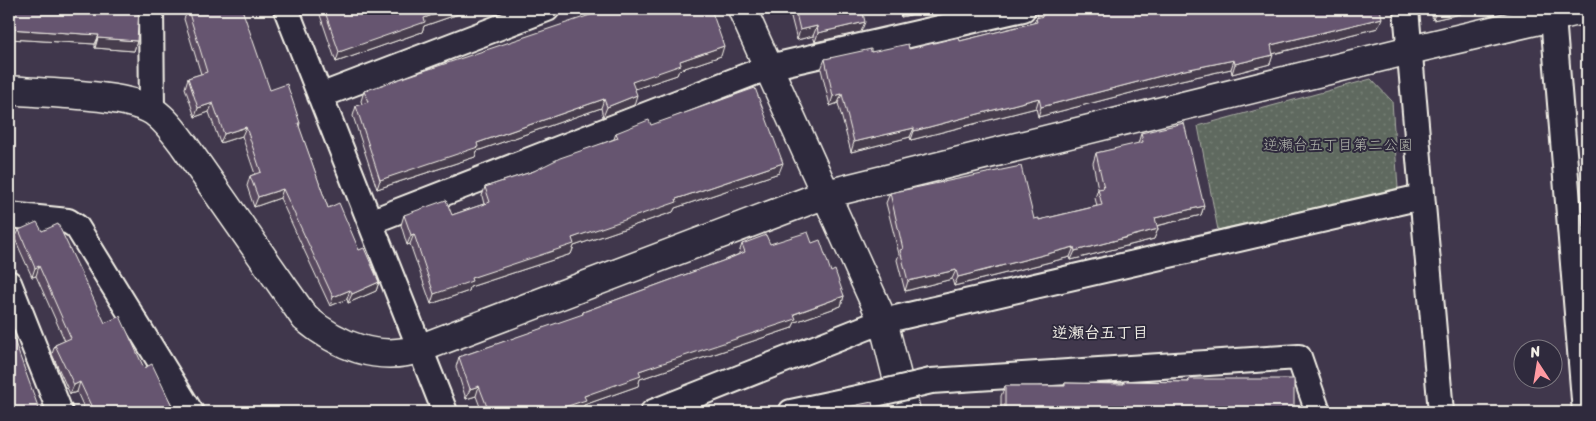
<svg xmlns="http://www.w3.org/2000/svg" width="1596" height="421" font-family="Sriracha,'Klee One',sans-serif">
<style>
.park{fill:url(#park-dots);stroke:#a9ada3}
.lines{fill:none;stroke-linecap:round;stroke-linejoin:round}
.minor-casing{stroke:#f4f1e8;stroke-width:28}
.tertiary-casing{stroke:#f4f1e8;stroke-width:31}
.minor{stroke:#2f2a3d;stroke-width:24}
.tertiary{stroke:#2f2a3d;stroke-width:28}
.minor-bridge-casing{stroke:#f4f1e8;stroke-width:28;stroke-linecap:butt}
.minor-bridge{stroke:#2f2a3d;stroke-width:24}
.wall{fill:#58495f;stroke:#f4f1e8}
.shaded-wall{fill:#473c4e;stroke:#f4f1e8}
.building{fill:#66556f;stroke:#f4f1e8}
.labels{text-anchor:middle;stroke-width:4;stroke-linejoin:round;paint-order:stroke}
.park-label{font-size:15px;fill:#b0b4aa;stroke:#2f2a3d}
.neighbourhood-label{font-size:16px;font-weight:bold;fill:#f4f1e8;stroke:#2f2a3d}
</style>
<defs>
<pattern id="park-dots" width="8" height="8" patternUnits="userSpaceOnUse" patternTransform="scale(1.25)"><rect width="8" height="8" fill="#5e695e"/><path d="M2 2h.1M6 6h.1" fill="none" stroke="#767f75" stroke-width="1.8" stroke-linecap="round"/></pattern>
</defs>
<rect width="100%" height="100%" fill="#40374c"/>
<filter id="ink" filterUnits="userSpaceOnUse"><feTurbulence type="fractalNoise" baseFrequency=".02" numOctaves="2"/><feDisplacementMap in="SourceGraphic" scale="10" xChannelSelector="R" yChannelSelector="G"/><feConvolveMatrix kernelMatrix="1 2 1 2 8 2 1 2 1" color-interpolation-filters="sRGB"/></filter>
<g filter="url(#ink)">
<!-- park -->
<path class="park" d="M1371 79 1392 101 1398 188 1218 230 1198 126Z"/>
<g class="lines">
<defs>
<path id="minor" d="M151 9 152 111
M286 9 445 412
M1406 9 1441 412
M1553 17 1585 412
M320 96 547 9
M9 215 68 221 77 227 191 412
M370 222 769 67 1023 9
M9 283 60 412
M931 381 1299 357 1318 412
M653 412 883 321 1421 197
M791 412 871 395"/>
<path id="tertiary" d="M742 9 883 321 906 412
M9 90C45 94 124 93 153 111 166 120 175 133 184 145L305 318C337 345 378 363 421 348L826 194 1410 50 1587 9"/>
</defs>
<!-- minor casing -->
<use href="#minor" class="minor-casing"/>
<!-- tertiary casing -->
<use href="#tertiary" class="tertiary-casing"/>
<!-- minor -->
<use href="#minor" class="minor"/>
<!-- tertiary -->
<use href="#tertiary" class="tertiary"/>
<defs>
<path id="minor-bridge" d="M871 395 931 381"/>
</defs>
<!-- minor-bridge casing -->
<use href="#minor-bridge" class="minor-bridge-casing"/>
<!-- minor-bridge -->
<use href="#minor-bridge" class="minor-bridge"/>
</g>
<!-- wall -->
<path class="wall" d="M9 9 137 41 134 51 95 48V44L9 39Z
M311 9H473L424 26 422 32 336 62 319 12 312 14Z
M789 9H883L863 13 861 32 815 42 813 36 797 40Z
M899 9H934L901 17Z
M1036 9H1064L1065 13 1378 28 1273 54 1270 64 1232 74 1231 69 1177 81 1038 117 1036 108 911 140 910 137 851 152 838 103 830 106 821 69 825 59 871 52 909 49 960 41 1034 23 1036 18 1038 17Z
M1430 9H1474L1473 11 1433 20Z
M188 10 270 90 300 123 299 127 328 208 359 250 379 282 376 291 348 303 347 299 330 306 280 198 254 207 247 186 250 176 255 174 242 136 220 143 209 112 195 117 185 88 188 78 201 74 184 19Z
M721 56 679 70 677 75 635 89 634 105 603 117 601 108 477 151 475 157 377 189 353 116 356 106 362 104 361 101 364 91Z
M651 125 779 173 675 208 673 212 574 246 571 254 470 287 469 291 431 304 410 244 407 245 401 225 404 215H452L484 204 482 196 485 187 534 171 614 139 616 133Z
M1141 133 1204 206 1201 215 1157 226 1158 229 1154 239 1071 260 1070 257 954 286 952 279 905 291 897 260 899 254 886 203 890 193 1039 220 1097 206 1095 198 1098 189 1093 163 1096 153 1138 144Z
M19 230 42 231 105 323 144 368 175 412H86L77 392 70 394 52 354 55 345 65 341 36 276 32 277 15 239Z
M742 244H770L831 272 844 296 841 306 795 322 792 328 640 379 638 386 584 405 582 410 576 412H482L476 396 466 399 456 367 459 357 582 315 583 312 728 259 739 254V253Z
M1189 379 1294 412H1001V396L1005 386H1064L1065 383 1123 384 1124 381 1188 382Z"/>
<!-- shaded-wall -->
<path class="shaded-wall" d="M314 9H320L319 12 312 14Z
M449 9H473L424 26 422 32 336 62 339 52 424 18Z
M860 9H883L858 15Z
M904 9H934L901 17Z
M1443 9H1474L1473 11 1433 20 1436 10Z
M1382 18 1378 28 1268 55 1271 45Z
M865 22 861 32 815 42 818 33Z
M817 26 813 36 797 40 800 30Z
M9 29 99 35 95 44 9 39Z
M98 38 137 41 134 51 95 48Z
M724 46 721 56 679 70 677 75 629 91 632 82 680 61Z
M1273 55 1270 64 1232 74 1235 64Z
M1234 60 1231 69 1177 81 1038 117 1041 107 1180 71Z
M842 94 838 103 830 106 833 96Z
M637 95 634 105 603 117 607 107Z
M1039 98 1036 108 911 140 914 131Z
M604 99 601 108 477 151 475 157 377 189 380 180 477 143Z
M213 103 209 112 195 117 198 108Z
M246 127 242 136 220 143 224 134Z
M914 128 910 137 851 152 854 142Z
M783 163 779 173 675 208 673 212 574 246 571 254 470 287 469 291 431 304 434 294 471 278 572 238 676 199Z
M283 189 280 198 254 207 258 197Z
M1204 206 1201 215 1152 227 1155 218Z
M1158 229 1154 239 1071 260 1075 251Z
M414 234 410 244 407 245 411 235Z
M1074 247 1070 257 954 286 958 277Z
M39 266 36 276 32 277 35 268Z
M956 270 952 279 905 291 908 281Z
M379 282 376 291 348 303 352 294Z
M350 290 347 299 330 306 333 297Z
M844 296 841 306 795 322 792 328 640 379 638 386 584 405 582 410 576 412H550L639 371Z
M80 382 77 392 70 394 74 385Z
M479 386 476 396 466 399 470 389Z"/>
<!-- building -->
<path class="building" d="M9 9H139L137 41 98 38 99 35 9 29Z
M191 9H242L270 90 287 84 300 123H298L328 208 339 203 359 250 364 248 379 282 352 294 350 290 333 297 283 189 258 197 250 176 261 172 246 127 224 134 213 103 198 108 188 78 207 72 188 10Z
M324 9H449L424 18 425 22 339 52Z
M608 9H711L724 46 680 61 681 65 632 82 637 95 607 107 604 99 477 143 478 147 380 180 356 106 368 102 364 91Z
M795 9H862L865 22 818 33 817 26 800 30Z
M1042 9H1064L1065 13 1083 9H1380L1382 18 1271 45 1273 55 1235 64 1234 60 1180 71 1041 107 1039 98 914 131V128L854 142 842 94 833 96 825 59 871 49V52L908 44 909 49 959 37 960 41 1037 22 1036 18 1043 16Z
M755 88 783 163 676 199 677 202 572 238 574 244 471 278 472 281 434 294 414 234 411 235 404 215 446 200 452 215 490 202 485 187 534 171 560 158 618 138 616 133 646 121 649 120 651 125Z
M1184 123 1204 206 1155 218 1158 229 1075 251 1074 247 958 277 956 270 908 281 900 250 903 249 890 193 1021 166 1034 219 1039 218V220L1102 205 1098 189 1104 188 1096 153 1143 142 1141 133Z
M37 222 42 231 58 224 105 323 120 316 144 368 152 364 175 412H94L80 382 74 385 55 345 71 338 39 266 35 268 19 230Z
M808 232 812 243 820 240 831 272 835 270 844 296 794 314 796 319 639 371 641 376 584 396 586 400 550 412H489L479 386 470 389 459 357 583 314V312L728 259 745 252 742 244 766 235 770 244Z
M9 335 10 338 13 337 40 412H9Z
M1189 379H1294V412H1005V386H1065V383L1124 384V381L1189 382Z
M872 402 874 412H839L838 409Z"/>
</g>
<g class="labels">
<!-- park labels -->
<g class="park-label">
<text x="1338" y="150">逆瀬台五丁目第二公園</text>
</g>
<!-- neighbourhood labels -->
<g class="neighbourhood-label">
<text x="1100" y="338">逆瀬台五丁目</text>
</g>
</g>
<!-- margin -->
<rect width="1596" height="421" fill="none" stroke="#2f2a3d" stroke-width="30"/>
<rect x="15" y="15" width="1566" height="391" fill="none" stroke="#f4f1e8" stroke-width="2" filter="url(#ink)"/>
<!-- north arrow -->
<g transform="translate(1538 364) rotate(348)"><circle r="24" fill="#2f2a3d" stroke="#7e7a81"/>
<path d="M0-4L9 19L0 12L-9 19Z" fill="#ff9aa2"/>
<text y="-8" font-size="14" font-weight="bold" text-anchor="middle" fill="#f4f1e8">N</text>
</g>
</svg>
